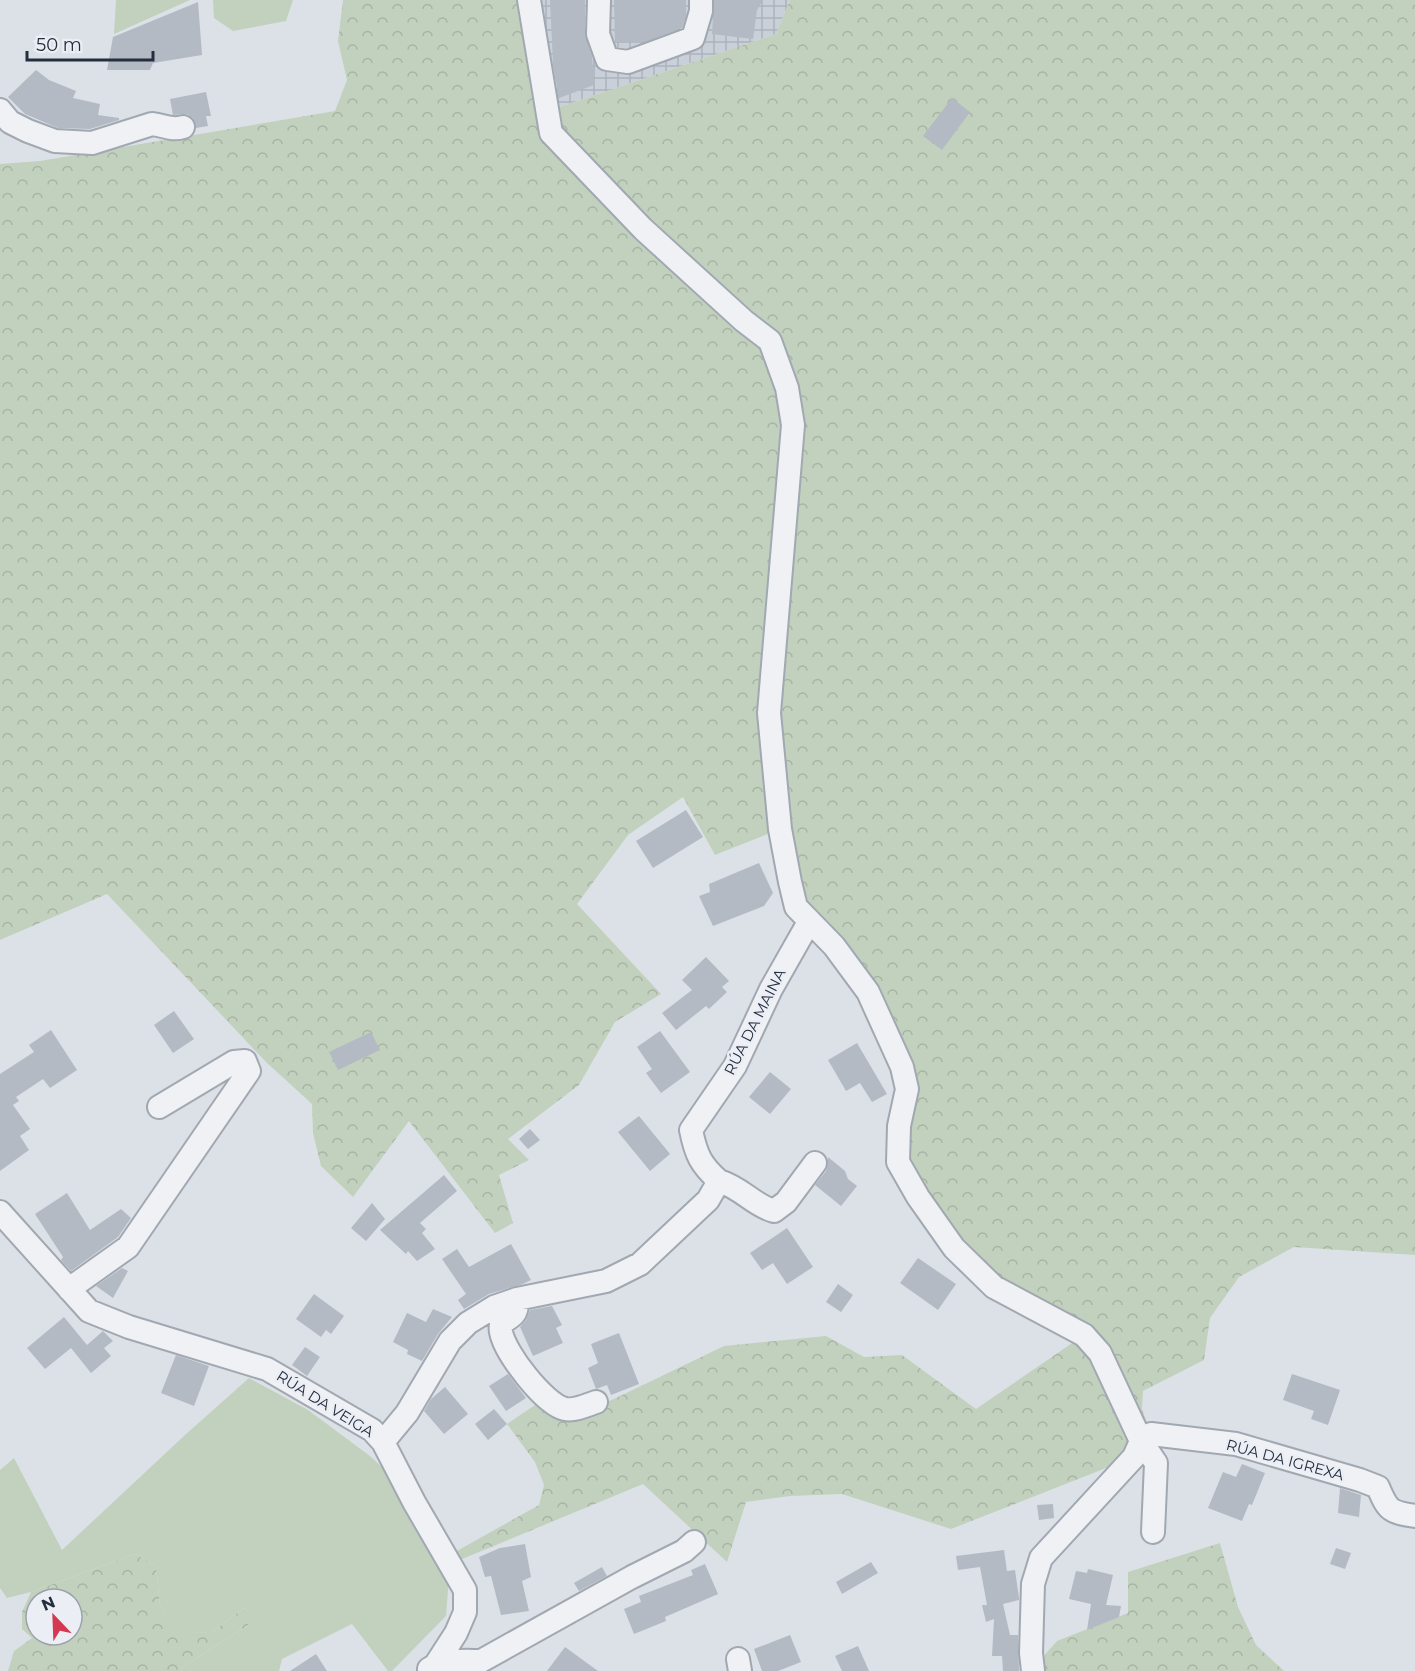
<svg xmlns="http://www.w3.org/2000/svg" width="1415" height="1671" font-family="Montserrat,sans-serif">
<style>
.industrial{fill:url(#industrial-grid)}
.green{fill:#c2d1bd}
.forest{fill:url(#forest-crowns);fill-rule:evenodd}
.building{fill:#b3bac4}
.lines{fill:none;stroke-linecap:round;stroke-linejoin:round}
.minor-casing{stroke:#a1a8b1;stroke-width:26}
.minor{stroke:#eff1f5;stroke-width:22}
.labels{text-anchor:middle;stroke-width:5;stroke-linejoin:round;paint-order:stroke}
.street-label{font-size:15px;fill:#252e3e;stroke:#ebeff5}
</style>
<defs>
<pattern id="industrial-grid" width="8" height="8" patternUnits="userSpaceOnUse" patternTransform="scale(1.5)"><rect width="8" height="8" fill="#cad0d9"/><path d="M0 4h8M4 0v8" fill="none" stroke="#adb3bb"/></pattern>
<pattern id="forest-crowns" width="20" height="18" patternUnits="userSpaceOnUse" patternTransform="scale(1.5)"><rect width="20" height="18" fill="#c2d1bd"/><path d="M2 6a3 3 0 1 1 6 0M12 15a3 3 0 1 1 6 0" fill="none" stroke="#a7b4a4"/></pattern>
</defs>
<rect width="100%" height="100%" fill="#dce1e7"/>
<!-- industrial -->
<path class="industrial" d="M529 0H790L776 34 548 111Z"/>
<!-- green -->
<path class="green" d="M116 0H190L114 34Z
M213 0H293L286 21 233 31 214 18Z
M249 1378 308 1410 370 1456 408 1491 450 1564 446 1616 392 1671H388L352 1624 282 1659 279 1671H180L181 1668 247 1626 257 1613 244 1608 212 1632 174 1634 160 1605 156 1566 135 1554 31 1592 7 1598 0 1588V1470L14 1458 62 1550 185 1435Z"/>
<!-- forest -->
<path class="forest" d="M343 0H529L548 111 776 34 790 0H1415V1255L1294 1247 1239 1277 1210 1318 1204 1360 1143 1391 1142 1409 1151 1434 1134 1457 951 1529 842 1494 790 1496 746 1502 727 1562 643 1484 450 1564 446 1557 539 1505 544 1485 535 1462 507 1424 538 1403 562 1421 616 1398 724 1346 826 1336 864 1357 902 1355 976 1409 1084 1335 994 1287 898 1162 907 1089 868 992 796 907 780 829 715 855 683 797 628 835 577 904 661 994 615 1022 579 1085 508 1139 529 1160 499 1175 513 1223 495 1233 409 1121 353 1197 321 1166 313 1133 312 1104 267 1063 107 894 0 940V164L40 161 335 111 347 80 338 41Z
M1220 1543 1238 1607 1256 1645 1284 1671H1033V1668L1057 1641 1128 1613V1572Z
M135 1554 156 1566 160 1605 174 1633 212 1632 244 1608 258 1613 247 1626 181 1668 180 1671H8L14 1651 32 1638 22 1629V1612L31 1592ZM36 1599H72V1635H36Z"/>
<!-- building -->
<path class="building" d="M550 0H585V34L592 56 594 85 559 98 553 64Z
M614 0H686V15L682 28 645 42H615Z
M714 0H763L757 10 753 39 712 34Z
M198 2 202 55 153 63 150 70H107L113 37Z
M36 70 49 80 76 91 73 98 100 104 98 115 119 118V120L90 129 58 128 25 114 8 97Z
M206 92 211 116H206L208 126 196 128 193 118 187 114 173 115 170 99Z
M952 98 970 112 942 150 923 136Z
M686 810 703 837 653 868 636 841Z
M759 863 773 893 764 906 713 926 699 896 710 892 709 884Z
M706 957 729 981 722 987 727 992 709 1009 706 1006 676 1030 662 1013 692 990 682 980Z
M174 1011 194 1039 173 1053 154 1025Z
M51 1030 77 1070 50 1088 43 1079 16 1097 19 1101 13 1105 30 1129 20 1136 29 1150 0 1171V1074L34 1052 29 1045Z
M660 1031 690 1072 661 1093 646 1073 652 1069 637 1047Z
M371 1032 380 1050 338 1070 329 1052Z
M857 1043 887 1094 872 1102 860 1083 846 1091 828 1060Z
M770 1072 791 1089 770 1114 749 1097Z
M639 1116 670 1154 650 1171 618 1132Z
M530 1129 540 1140 528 1149 519 1139Z
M828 1157 845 1171 848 1179 857 1186 841 1206 815 1185 826 1171Z
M444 1175 457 1191 420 1223 426 1229 422 1233 435 1249 417 1261 408 1251 406 1254 380 1230Z
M67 1193 90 1230 121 1209 131 1218 118 1237 71 1271 61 1260 63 1257 35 1214Z
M372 1203 385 1219 366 1241 351 1228Z
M787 1228 813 1267 787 1284 773 1263 762 1270 750 1253Z
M511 1244 531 1280 523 1284 489 1294 464 1309 458 1300 466 1294 442 1259 457 1249 469 1267Z
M918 1258 956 1284 938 1310 900 1283Z
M122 1268 128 1271 113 1298 96 1286Z
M838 1284 853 1295 841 1312 826 1302Z
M314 1294 344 1316 331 1334 326 1330 321 1337 296 1319Z
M552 1306 562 1325 556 1328 563 1343 533 1356 520 1327 526 1320 530 1310Z
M433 1309 452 1317 438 1334 422 1361 407 1354 408 1350 393 1342 407 1313 426 1322Z
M64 1317 87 1345 103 1331 113 1341 104 1348 111 1356 91 1373 71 1348 45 1369 27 1348Z
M619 1333 639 1384 611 1395 607 1385 596 1389 588 1368 598 1363 591 1344Z
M305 1347 320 1357 307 1376 292 1365Z
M176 1355 209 1366 194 1406 161 1393Z
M508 1374 526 1398 506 1411 489 1386Z
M1292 1374 1340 1390 1328 1425 1311 1419 1314 1411 1283 1400Z
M445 1387 468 1414 444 1434 424 1411 431 1399Z
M494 1409 507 1424 488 1440 475 1424Z
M1242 1464 1265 1473 1252 1505 1249 1504 1242 1521 1208 1508 1223 1472 1236 1477Z
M1340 1488 1361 1495 1359 1517 1338 1513Z
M1053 1504 1054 1518 1039 1520 1037 1505Z
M525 1544 531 1577 522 1581 529 1611 501 1615 491 1576 485 1577 479 1557 500 1548Z
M1336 1548 1351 1553 1345 1569 1330 1564Z
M1004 1550 1007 1571 1015 1570 1019 1598V1600L1003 1604 1010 1635H1018L1019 1671H1003L1002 1656H992L994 1619 986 1622 982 1605H987L980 1567 958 1570 956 1556Z
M871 1562 878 1573 842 1594 836 1582Z
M705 1564 718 1594 665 1617 666 1621 634 1634 624 1609 641 1602 639 1596 693 1575 691 1570Z
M602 1567 607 1576 579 1591 574 1583Z
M1088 1569 1113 1575 1106 1605 1121 1606 1119 1617 1087 1630 1091 1604 1069 1599 1076 1571 1087 1573Z
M790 1635 801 1662 778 1671H762L754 1649Z
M858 1646 869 1671H842L835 1656Z
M565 1647 598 1671H547Z
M316 1654 327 1671H290Z"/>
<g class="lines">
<defs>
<path id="minor" d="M529 0 551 133 643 229 744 321 770 341 787 388 793 425 769 713 780 829 790 882 796 907 834 946 868 992 902 1067 907 1089 899 1126 898 1162 918 1197 954 1248 994 1287 1084 1335 1100 1353 1141 1441 1134 1457 1041 1558 1033 1584 1031 1653 1033 1671
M599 0 598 34 607 59 628 62 693 38 701 11V0
M0 110 10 122 28 131 55 141 92 143 152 124C164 125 171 131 183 127
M719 1181C742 1188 753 1205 774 1211L786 1202 815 1163
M0 1212 89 1311 129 1327 267 1369 372 1430 383 1442 414 1502 465 1590V1612L456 1633 436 1664
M69 1289 128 1247 249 1071 245 1061 234 1062 159 1107
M517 1299C518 1313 514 1316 501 1323 501 1326 500 1329 501 1332 505 1353 544 1404 565 1409 575 1411 587 1405 596 1402
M383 1442 407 1413 450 1341 468 1323 494 1307 517 1299 606 1281 640 1264 708 1200 719 1181C701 1165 696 1155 691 1130L735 1066 771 989 809 922
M1153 1532 1156 1463 1141 1441 1151 1434 1236 1444 1360 1480 1378 1487C1388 1511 1390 1512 1415 1516
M738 1659 740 1671
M429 1669C444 1659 463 1661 481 1661L632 1577 684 1551 694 1542"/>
</defs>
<!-- minor casing -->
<use href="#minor" class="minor-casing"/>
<!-- minor -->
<use href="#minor" class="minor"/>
</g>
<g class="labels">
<!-- street labels -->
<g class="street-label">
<text transform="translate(755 1022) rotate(-63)" y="5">RÚA DA MAINA</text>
<text transform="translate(325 1404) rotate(32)" y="5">RÚA DA VEIGA</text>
<text transform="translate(1285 1460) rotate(15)" y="5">RÚA DA IGREXA</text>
</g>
</g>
<!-- north arrow -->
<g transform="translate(54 1617) rotate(337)"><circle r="28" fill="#ebeff5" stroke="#9ca2ac" stroke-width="1.5"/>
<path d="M0-4.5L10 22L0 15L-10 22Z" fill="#d43952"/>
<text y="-9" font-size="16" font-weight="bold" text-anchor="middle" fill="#252e3e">N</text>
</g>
<!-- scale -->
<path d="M27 51v9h126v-9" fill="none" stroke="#252e3e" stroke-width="3"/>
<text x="36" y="51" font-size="18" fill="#252e3e" stroke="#ebeff5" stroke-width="4.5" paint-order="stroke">50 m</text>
</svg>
